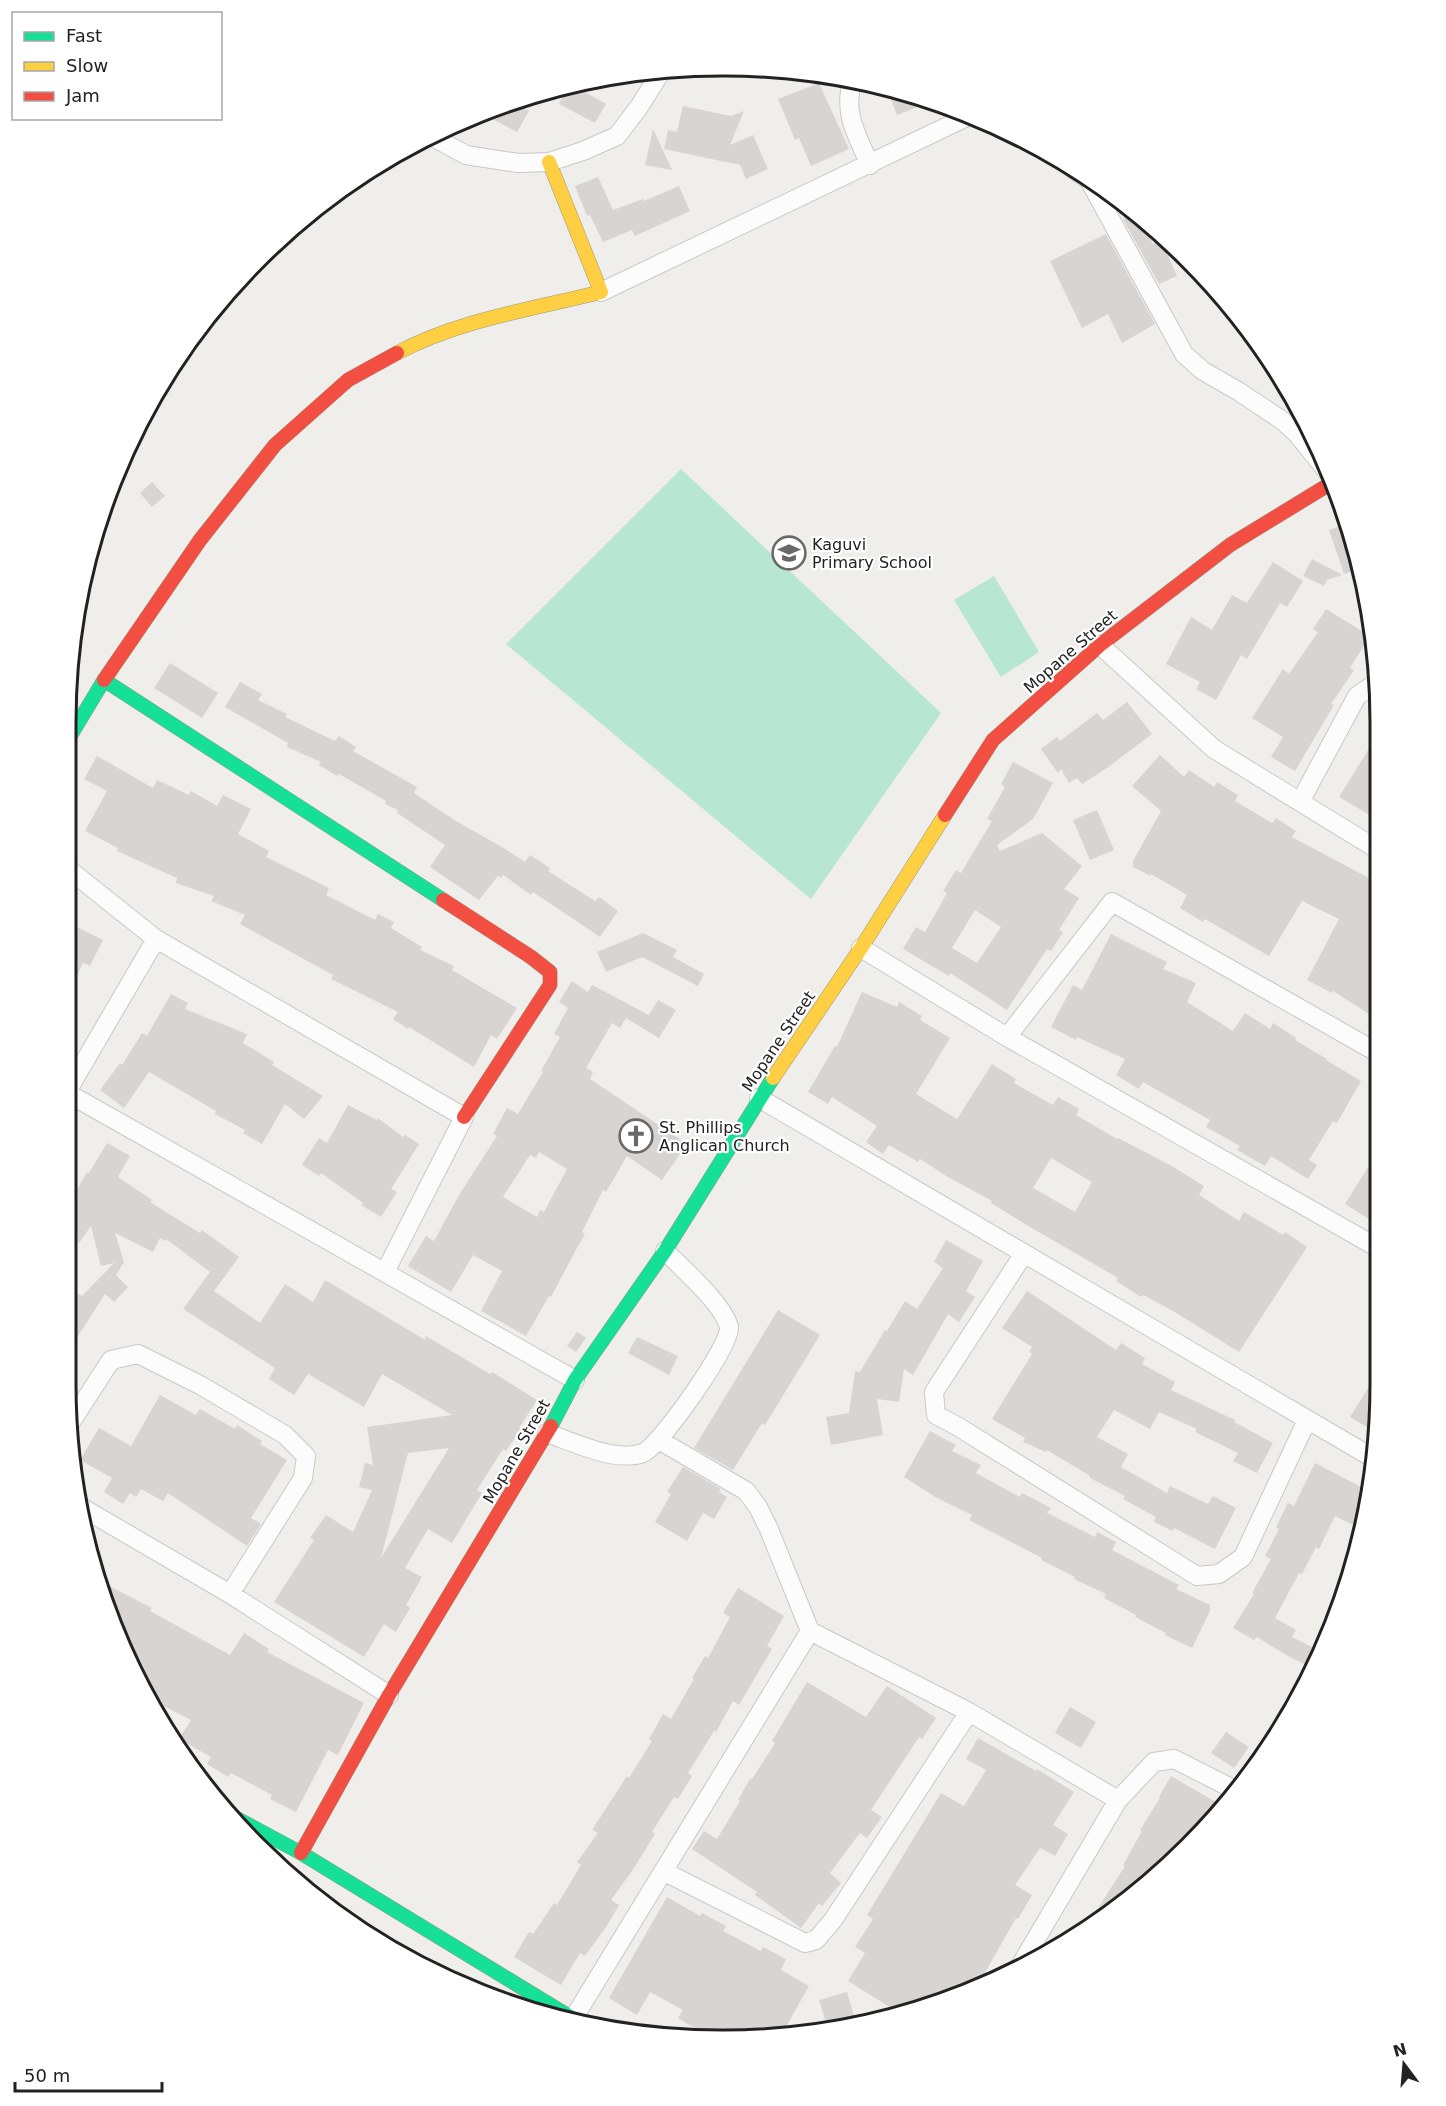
<svg xmlns="http://www.w3.org/2000/svg" width="1446" height="2106" font-family="'DejaVu Sans',sans-serif">
<style>
.pitch{fill:#b7e6d2}
.building{fill:#d7d4d2;fill-rule:evenodd}
.lines{fill:none;stroke-linecap:round;stroke-linejoin:round}
.street-casing{stroke:#c9c8c7;stroke-width:20}
.fast-casing{stroke:#999a82;stroke-width:15}
.slow-casing{stroke:#999a82;stroke-width:15}
.jam-casing{stroke:#999a82;stroke-width:15}
.street{stroke:#fdfcfc;stroke-width:18}
.fast{stroke:#16e098;stroke-width:14}
.slow{stroke:#ffcf43;stroke-width:14}
.jam{stroke:#f24e42;stroke-width:14}
.labels{text-anchor:middle;stroke-width:4.5;stroke-linejoin:round;paint-order:stroke}
.poi-label{font-size:16px;fill:#222;stroke:#fff;text-anchor:start}
.street-label{font-size:16px;fill:#222;stroke:#fff}
.rim{fill:none;stroke:#222;stroke-width:3}
</style>
<rect width="100%" height="100%" fill="#f0eeeb"/>
<!-- pitch -->
<path class="pitch" d="M681 469 941 713 811 899 506 644Z
M994 576 1039 652 1001 677 954 600Z"/>
<!-- building -->
<path class="building" d="M594 79 585 92 606 104 595 123 559 104 567 87Z
M819 83 849 149 811 166 799 138 795 140 778 99Z
M887 89 907 96 930 102 897 115Z
M514 103 529 111 517 132 481 113Z
M683 106 731 116 744 111 730 145 753 135 768 169 746 179 740 165 664 149 668 130 677 132Z
M653 129 672 170 645 165Z
M598 177 613 210 643 199 644 201 679 186 690 211 635 236 632 230 603 242 590 215 587 216 575 186Z
M1134 214 1142 221 1153 244 1161 240 1177 276 1159 284 1123 219Z
M1106 234 1155 324 1122 343 1108 314 1082 328 1050 261Z
M152 482 165 496 152 507 140 493Z
M1346 524 1359 569 1344 574 1329 530Z
M1312 559 1342 575 1327 580 1324 586 1303 576Z
M1273 562 1303 581 1287 607 1280 603 1247 659 1241 655 1216 700 1196 689 1200 682 1166 664 1191 617 1212 630 1232 595 1247 603Z
M1326 609 1370 636 1350 668 1354 670 1331 704 1334 705 1295 771 1271 757 1283 737 1252 718 1283 669 1289 674 1318 632 1313 629Z
M170 663 218 693 202 718 154 688Z
M240 682 262 694 258 700 287 714 285 717 335 741 339 736 356 747 353 751 417 787 414 793 456 821 502 847 525 862 530 855 550 868 548 871 595 901 599 897 618 911 600 937 533 892 531 895 503 875 501 878 498 876 479 900 430 867 445 845 397 813 398 810 385 804 386 801 339 774 337 776 319 765 321 762 287 747 288 743 225 707Z
M1127 702 1152 734 1107 768 1082 784 1077 778 1069 783 1061 769 1058 773 1041 749 1057 737 1060 741 1097 713 1103 720Z
M1380 731V821L1339 797Z
M1160 755 1184 777 1189 770 1214 787 1217 782 1238 795 1235 801 1272 823 1276 818 1296 831 1292 837 1380 884V1021L1333 991 1332 993 1307 980 1339 919 1302 901 1269 956 1205 919 1203 922 1180 908 1187 895 1151 874 1150 876 1133 867V861L1161 811 1132 786Z
M97 756 153 788 157 780 189 795 191 791 217 806 223 795 251 809 238 834 269 851 266 857 329 888 326 895 375 920 378 914 394 922 391 928 422 947 420 950 454 966 452 970 517 1008 497 1039 491 1035 474 1067 409 1027 408 1029 393 1019 398 1012 331 979 333 975 240 924 245 915 211 901 214 896 176 883 177 878 117 851 118 848 85 831 107 791 84 779Z
M1013 762 1053 783 1033 819 997 845 1000 851 1042 833 1082 866 1064 889 1079 898 1059 930 1063 932 1051 951 1047 949 1007 1010 950 973 949 976 903 949 916 927 925 932 947 893 943 891 956 870 961 873 992 821 987 819 1005 787 1001 784ZM975 910 1001 927 977 963 952 948Z
M1097 810 1114 850 1090 860 1073 820Z
M73 925 103 940 90 966 83 963 68 995V937Z
M643 933 677 950 673 957 704 974 698 986 642 957 606 972 597 952Z
M1111 934 1167 962 1163 969 1196 983 1187 1002 1233 1031 1245 1013 1270 1029 1273 1023 1296 1038 1295 1040 1327 1059 1326 1060 1361 1081 1337 1123 1333 1121 1309 1160 1317 1165 1308 1179 1271 1156 1265 1166 1237 1150 1240 1146 1206 1127 1210 1120 1143 1082 1139 1089 1116 1075 1125 1059 1077 1037 1076 1040 1051 1027 1073 985 1082 990Z
M572 981 588 992 592 985 649 1015 658 1000 676 1010 659 1038 626 1018 620 1028 612 1023 586 1068 593 1072 590 1079 687 1144 662 1180 627 1156 606 1192 603 1190 582 1232 585 1234 577 1248 551 1297 549 1296 526 1336 481 1311 502 1271 473 1255 451 1292 408 1266 426 1236 434 1241 459 1195 497 1136 493 1134 507 1108 518 1114 543 1072 541 1071 560 1037 554 1034 568 1008 559 1002ZM539 1152 567 1169 544 1212 540 1210 537 1217 503 1197 530 1155 536 1158Z
M862 992 897 1007 899 1002 922 1016 920 1020 950 1038 916 1094 957 1119 992 1064 1016 1079 1014 1083 1053 1105 1058 1097 1079 1109 1076 1115 1117 1139 1118 1138 1170 1165 1204 1186 1199 1195 1239 1221 1244 1212 1283 1235 1285 1232 1307 1247 1239 1352 1173 1311 1143 1295 1141 1297 1116 1281 1118 1278 1025 1224 991 1203 992 1201 948 1177 920 1159 918 1162 889 1145 883 1154 866 1142 877 1126 832 1097 828 1104 808 1092 835 1046 837 1047ZM1051 1158 1092 1182 1075 1212 1033 1188Z
M171 994 188 1003 185 1009 247 1034 243 1043 274 1062 272 1065 323 1096 304 1119 285 1104 262 1144 243 1133 245 1130 215 1114 216 1111 149 1072 124 1108 100 1090 120 1063 122 1065 142 1033 147 1036Z
M348 1105 377 1120 378 1118 403 1137 405 1135 419 1144 391 1189 397 1192 381 1217 361 1205 363 1203 321 1173 319 1176 302 1165 319 1138 327 1143Z
M107 1143 130 1156 118 1177 152 1200 150 1202 200 1233 202 1230 239 1257 214 1291 260 1323 285 1284 313 1302 325 1280 425 1340 426 1336 490 1374 492 1372 537 1400 519 1428 521 1429 506 1451 503 1449 477 1490 482 1493 452 1543 428 1529 405 1568 422 1577 406 1605 410 1608 396 1632 384 1624 364 1657 274 1602 314 1540 310 1538 326 1515 353 1532 372 1490 359 1487 365 1463 373 1465 367 1427 452 1415 382 1374 364 1407 308 1374 294 1395 269 1379 275 1368 183 1309 210 1272 166 1239 165 1241 160 1238 153 1252 115 1233 124 1262 116 1275 128 1287 114 1302 105 1294 71 1347 70 1290 82 1296 114 1263 101 1266 91 1226 79 1243 70 1237V1202L87 1172 89 1173ZM449 1448 381 1558 408 1453Z
M1368 1167 1380 1174V1226L1345 1204Z
M946 1240 983 1261 966 1291 975 1297 959 1322 948 1314 913 1375 904 1369 899 1402 877 1399 883 1435 831 1445 826 1417 849 1413 855 1371 860 1372 885 1330 887 1331 905 1301 917 1309 943 1268 934 1262Z
M1027 1291 1116 1350 1121 1343 1145 1358 1142 1364 1175 1382 1171 1390 1235 1420 1234 1422 1273 1443 1257 1473 1233 1461 1238 1453 1195 1432 1197 1429 1159 1412 1150 1429 1114 1410 1097 1437 1128 1454 1121 1467 1167 1493 1170 1486 1208 1504 1213 1496 1236 1508 1215 1549 1174 1528 1173 1531 1154 1522 1156 1517 1123 1499 1125 1496 1090 1478V1476L1047 1450 1046 1452 1023 1442 1025 1438 992 1419 1032 1354 1029 1352 1032 1347 1002 1328Z
M778 1310 820 1335 765 1425 762 1423 733 1470 694 1448Z
M577 1332 586 1338 576 1352 567 1346Z
M637 1337 678 1356 669 1375 628 1353Z
M1380 1369V1383L1375 1432 1350 1417Z
M160 1395 196 1415 200 1409 235 1429 237 1425 262 1441 260 1444 287 1460 251 1518 261 1524 247 1546 168 1493 163 1501 141 1489 136 1497 130 1493 123 1504 104 1492 112 1478 80 1460 99 1428 131 1446Z
M930 1431 956 1445 952 1451 981 1465 976 1473 1020 1497 1022 1493 1051 1508 1047 1513 1095 1537 1097 1532 1116 1542 1112 1550 1179 1585 1176 1589 1210 1605V1611L1192 1648 1165 1635 1166 1633 1135 1617 1136 1615 1104 1598 1106 1594 1074 1579 1075 1577 1041 1560 1042 1558 969 1520 972 1515 937 1498 904 1477Z
M1315 1463 1369 1491 1367 1511 1361 1529 1335 1516 1319 1549 1316 1547 1302 1574 1299 1573 1275 1618 1296 1630 1292 1637 1320 1651 1314 1669 1288 1656 1257 1637 1254 1640 1233 1628 1254 1594 1252 1593 1271 1559 1265 1556 1279 1529 1276 1527 1288 1503 1294 1506Z
M683 1467 721 1489 719 1492 727 1497 714 1519 703 1513 687 1541 655 1522 671 1494 667 1492Z
M107 1585 152 1608 150 1611 230 1655 244 1633 269 1649 267 1652 364 1703 338 1755 328 1750 296 1812 270 1799 272 1795 231 1773 228 1777 207 1764 211 1757 179 1739 191 1720 160 1704 162 1701 151 1695 101 1595Z
M738 1588 784 1616 767 1646 772 1649 739 1705 733 1701 716 1732 714 1731 688 1773 692 1776 678 1799 674 1797 652 1832 655 1834 634 1868 611 1900 619 1905 606 1927 585 1956 580 1953 561 1985 514 1957 529 1932 533 1934 554 1903 557 1905 581 1865 577 1862 598 1833 592 1830 627 1776 629 1778 652 1741 649 1739 663 1714 671 1719 694 1679 692 1678 705 1656 708 1658 730 1617 723 1613Z
M807 1682 866 1717 887 1686 936 1718 922 1739 919 1737 871 1810 882 1817 867 1838 860 1833 830 1873 841 1883 822 1906 819 1903 801 1928 755 1895 757 1892 692 1849 704 1831 717 1839 740 1801 738 1800 750 1779H752L775 1743 772 1741Z
M1070 1707 1096 1722 1081 1748 1055 1733Z
M1226 1732 1249 1747 1234 1768 1211 1753Z
M978 1738 1036 1771 1037 1769 1074 1792 1053 1825 1068 1834 1055 1856 1040 1848 1015 1885 1032 1895 1018 1919 1016 1918 978 1985 935 2005 901 2014 848 1981 865 1953 855 1947 873 1919 867 1915 941 1793 964 1806 986 1770 966 1759Z
M1171 1776 1221 1805 1188 1848 1092 1921 1091 1919 1125 1866 1123 1865 1142 1831 1140 1830 1160 1798 1159 1797Z
M667 1897 700 1916 702 1913 726 1926 723 1931 761 1951 763 1947 786 1959 781 1970 809 1986 783 2032 709 2037 678 2018 683 2010 650 1992 637 2015 609 1998Z
M847 1992 857 2026 828 2029 819 2000Z"/>
<g class="lines">
<defs>
<path id="street" d="M853 79C842 113 857 135 870 165
M433 137 466 155 518 163 549 162 583 151 617 136 639 107 661 72
M1072 168 1089 180 1184 354 1203 371 1238 391 1283 421 1298 435 1331 476
M601 292 971 115
M1100 645 1214 749 1380 851
M1300 802 1357 696 1376 683
M67 868 156 939
M861 948 1007 1037 1380 1249
M1007 1037 1112 902 1380 1054
M69 1088 156 939 464 1117 385 1272
M69 1094 575 1380
M759 1098 1373 1458
M1023 1255 934 1392 936 1415 957 1426 1197 1576 1219 1574 1243 1557 1307 1420
M71 1422 111 1360 138 1354 200 1385 285 1435 306 1456 303 1478 230 1594
M547 1433C573 1442 616 1463 643 1453 660 1446 733 1342 729 1327 723 1304 683 1269 665 1251
M659 1440 746 1491 758 1507 768 1527 810 1631 969 1712 1118 1800
M81 1507 230 1594 389 1695
M663 1871 805 1943 816 1940 833 1920 969 1712
M1020 1966 1118 1800 1154 1762 1174 1759 1235 1790
M573 2019 810 1631"/>
<path id="fast" d="M66 743 104 680 443 900
M551 1426 575 1380 665 1251 773 1078
M232 1816 301 1853 580 2023"/>
<path id="slow" d="M397 353C459 320 533 309 601 292L549 162
M773 1078 861 948 945 815"/>
<path id="jam" d="M104 680 200 540 275 445 348 380 397 353
M945 815 993 740 1100 645 1230 545 1333 482
M443 900 531 957 550 972V985L464 1117
M301 1853 389 1695 551 1426"/>
</defs>
<!-- street casing -->
<use href="#street" class="street-casing"/>
<!-- fast casing -->
<use href="#fast" class="fast-casing"/>
<!-- slow casing -->
<use href="#slow" class="slow-casing"/>
<!-- jam casing -->
<use href="#jam" class="jam-casing"/>
<!-- street -->
<use href="#street" class="street"/>
<!-- fast -->
<use href="#fast" class="fast"/>
<!-- slow -->
<use href="#slow" class="slow"/>
<!-- jam -->
<use href="#jam" class="jam"/>
</g>
<!-- icons -->
<defs>
<symbol id="school-ring" viewBox="-11 -11 22 22"><circle r="9.5" fill="#fff" stroke="#6a6968" stroke-width="1.5"/><path d="M0-5L7-2L0 1L-7-2ZM-4 1L0 2.5L4 1V4Q0 6-4 4Z" fill="#6a6968"/></symbol>
<symbol id="church-ring" viewBox="-11 -11 22 22"><circle r="9.5" fill="#fff" stroke="#6a6968" stroke-width="1.5"/><path d="M-1.2-6h2.4v3.5h3.3v2.4h-3.3V6h-2.4V-.1h-3.3v-2.4h3.3Z" fill="#6a6968"/></symbol>
</defs>
<g fill-rule="evenodd">
<use href="#school-ring" x="770" y="534" width="38" height="38"/>
<use href="#church-ring" x="617" y="1117" width="38" height="38"/>
</g>
<g class="labels">
<!-- poi labels -->
<g class="poi-label">
<text x="812" y="550">Kaguvi<tspan x="812" dy="18">Primary School</tspan></text>
<text x="659" y="1133">St. Phillips<tspan x="659" dy="18">Anglican Church</tspan></text>
</g>
<!-- street labels -->
<g class="street-label">
<text transform="translate(1070 651) rotate(-41)" y="6">Mopane Street</text>
<text transform="translate(778 1041) rotate(-56)" y="6">Mopane Street</text>
<text transform="translate(516 1451) rotate(-60)" y="6">Mopane Street</text>
</g>
</g>
<!-- crop -->
<path d="M0 0H1446V2106H0ZM722 76H724A646 646 0 0 1 1370 722V1384A646 646 0 0 1 724 2030H722A646 646 0 0 1 76 1384V722A646 646 0 0 1 722 76Z" fill="#fff" fill-rule="evenodd"/>
<path class="rim" d="M722 76H724A646 646 0 0 1 1370 722V1384A646 646 0 0 1 724 2030H722A646 646 0 0 1 76 1384V722A646 646 0 0 1 722 76Z"/>
<!-- legend -->
<rect x="12" y="12" width="210" height="108" fill="#ffffff" stroke="#a7a7a7" stroke-width="1.5"/>
<rect x="24" y="32" width="30" height="9" fill="#16e098" stroke="#a7a7a7" stroke-width="1.5"/>
<text x="66" y="42" font-size="18" fill="#222222">Fast</text>
<rect x="24" y="62" width="30" height="9" fill="#ffcf43" stroke="#a7a7a7" stroke-width="1.5"/>
<text x="66" y="72" font-size="18" fill="#222222">Slow</text>
<rect x="24" y="92" width="30" height="9" fill="#f24e42" stroke="#a7a7a7" stroke-width="1.5"/>
<text x="66" y="102" font-size="18" fill="#222222">Jam</text>
<!-- north arrow -->
<g transform="translate(1404 2064) rotate(344)" stroke="#ffffff" stroke-width="4.5" paint-order="stroke">
<path d="M0-4.5L10 22L0 15L-10 22Z" fill="#222222"/>
<text y="-9" font-size="16" font-weight="bold" text-anchor="middle" fill="#222222">N</text>
</g>
<!-- scale -->
<path d="M15 2082v9h147v-9" fill="none" stroke="#222222" stroke-width="3"/>
<text x="24" y="2082" font-size="18" fill="#222222" stroke="#ffffff" stroke-width="4.5" paint-order="stroke">50 m</text>
</svg>
